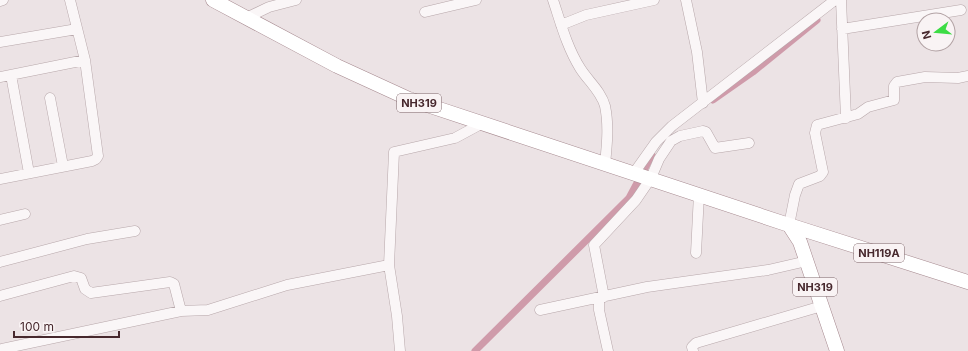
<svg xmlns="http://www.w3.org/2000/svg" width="968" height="351" font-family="Inter,sans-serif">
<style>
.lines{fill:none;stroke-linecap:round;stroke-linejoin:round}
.canal{stroke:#cf9baa;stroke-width:7}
.minor-casing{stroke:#b7a7aa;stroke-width:11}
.highway-casing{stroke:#a5888e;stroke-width:15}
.minor{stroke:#faf6f7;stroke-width:10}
.highway{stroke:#fff;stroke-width:14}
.labels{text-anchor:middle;stroke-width:3;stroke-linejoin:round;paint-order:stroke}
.shield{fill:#f9f3f4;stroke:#7c6569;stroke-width:1}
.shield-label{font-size:11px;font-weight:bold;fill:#47282d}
</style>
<rect width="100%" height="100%" fill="#ece3e5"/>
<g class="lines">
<!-- canal -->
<path class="canal" d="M713 100 753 72 817 20
M475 351 629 198 652 155"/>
<defs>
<path id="minor" d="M553 0C561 24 567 47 580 68 588 81 601 91 605 106 609 125 607 145 605 164
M686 0 697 52 703 103
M841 0 846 118
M0 1 3 0
M425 12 476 0
M246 18 269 7 296 0
M561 25 586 15 654 0
M842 29 961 10
M0 42 77 29
M11 75 29 173
M0 77 85 60
M50 98 63 166
M634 173 656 142 672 126 835 0
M0 179 92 161 96 159 98 156 85 60 70 0
M0 220 25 214
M789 225 795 195 799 184 820 176 823 172 815 133 817 125 858 114 868 107 894 100V86L897 82 925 77 958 78 968 76
M696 253 699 194
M0 262 87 239 135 231
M0 296 74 276 81 278 85 289 91 293 170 282 174 284 181 311
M604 297 594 245 636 200 651 178 659 159 671 141 680 136 703 131 706 132 715 148 749 143
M599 298V310L608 351
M540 310 647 287 768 270 807 261
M2 349 181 311 208 310 287 285 389 265
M400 351 397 316 389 265 394 152 455 138 481 124
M693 351 692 347 696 343 822 306"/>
<path id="highway" d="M213 0 337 66 409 99 789 225 968 282
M789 225 800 242 837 351"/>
</defs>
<!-- minor casing -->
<use href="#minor" class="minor-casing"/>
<!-- highway casing -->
<use href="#highway" class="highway-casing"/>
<!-- minor -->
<use href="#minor" class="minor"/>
<!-- highway -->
<use href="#highway" class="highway"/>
</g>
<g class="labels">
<!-- shield labels -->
<g class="shield">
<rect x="397" y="94" width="44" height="18" rx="3"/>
<rect x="854" y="244" width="50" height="18" rx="3"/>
<rect x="793" y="278" width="44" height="18" rx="3"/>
</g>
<g class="shield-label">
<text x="419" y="107">NH319</text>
<text x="879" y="257">NH119A</text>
<text x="815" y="291">NH319</text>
</g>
</g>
<!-- north arrow -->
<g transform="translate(936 32) rotate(254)"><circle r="19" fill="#f9f3f4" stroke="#b2a2a4"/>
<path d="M0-3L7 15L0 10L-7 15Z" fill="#3ddc45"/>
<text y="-6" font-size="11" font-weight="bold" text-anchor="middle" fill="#47282d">N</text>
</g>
<!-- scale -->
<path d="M14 331v6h105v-6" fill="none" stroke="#47282d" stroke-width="2"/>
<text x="20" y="331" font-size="12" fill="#47282d" stroke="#f9f3f4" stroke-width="3" paint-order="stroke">100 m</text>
</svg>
